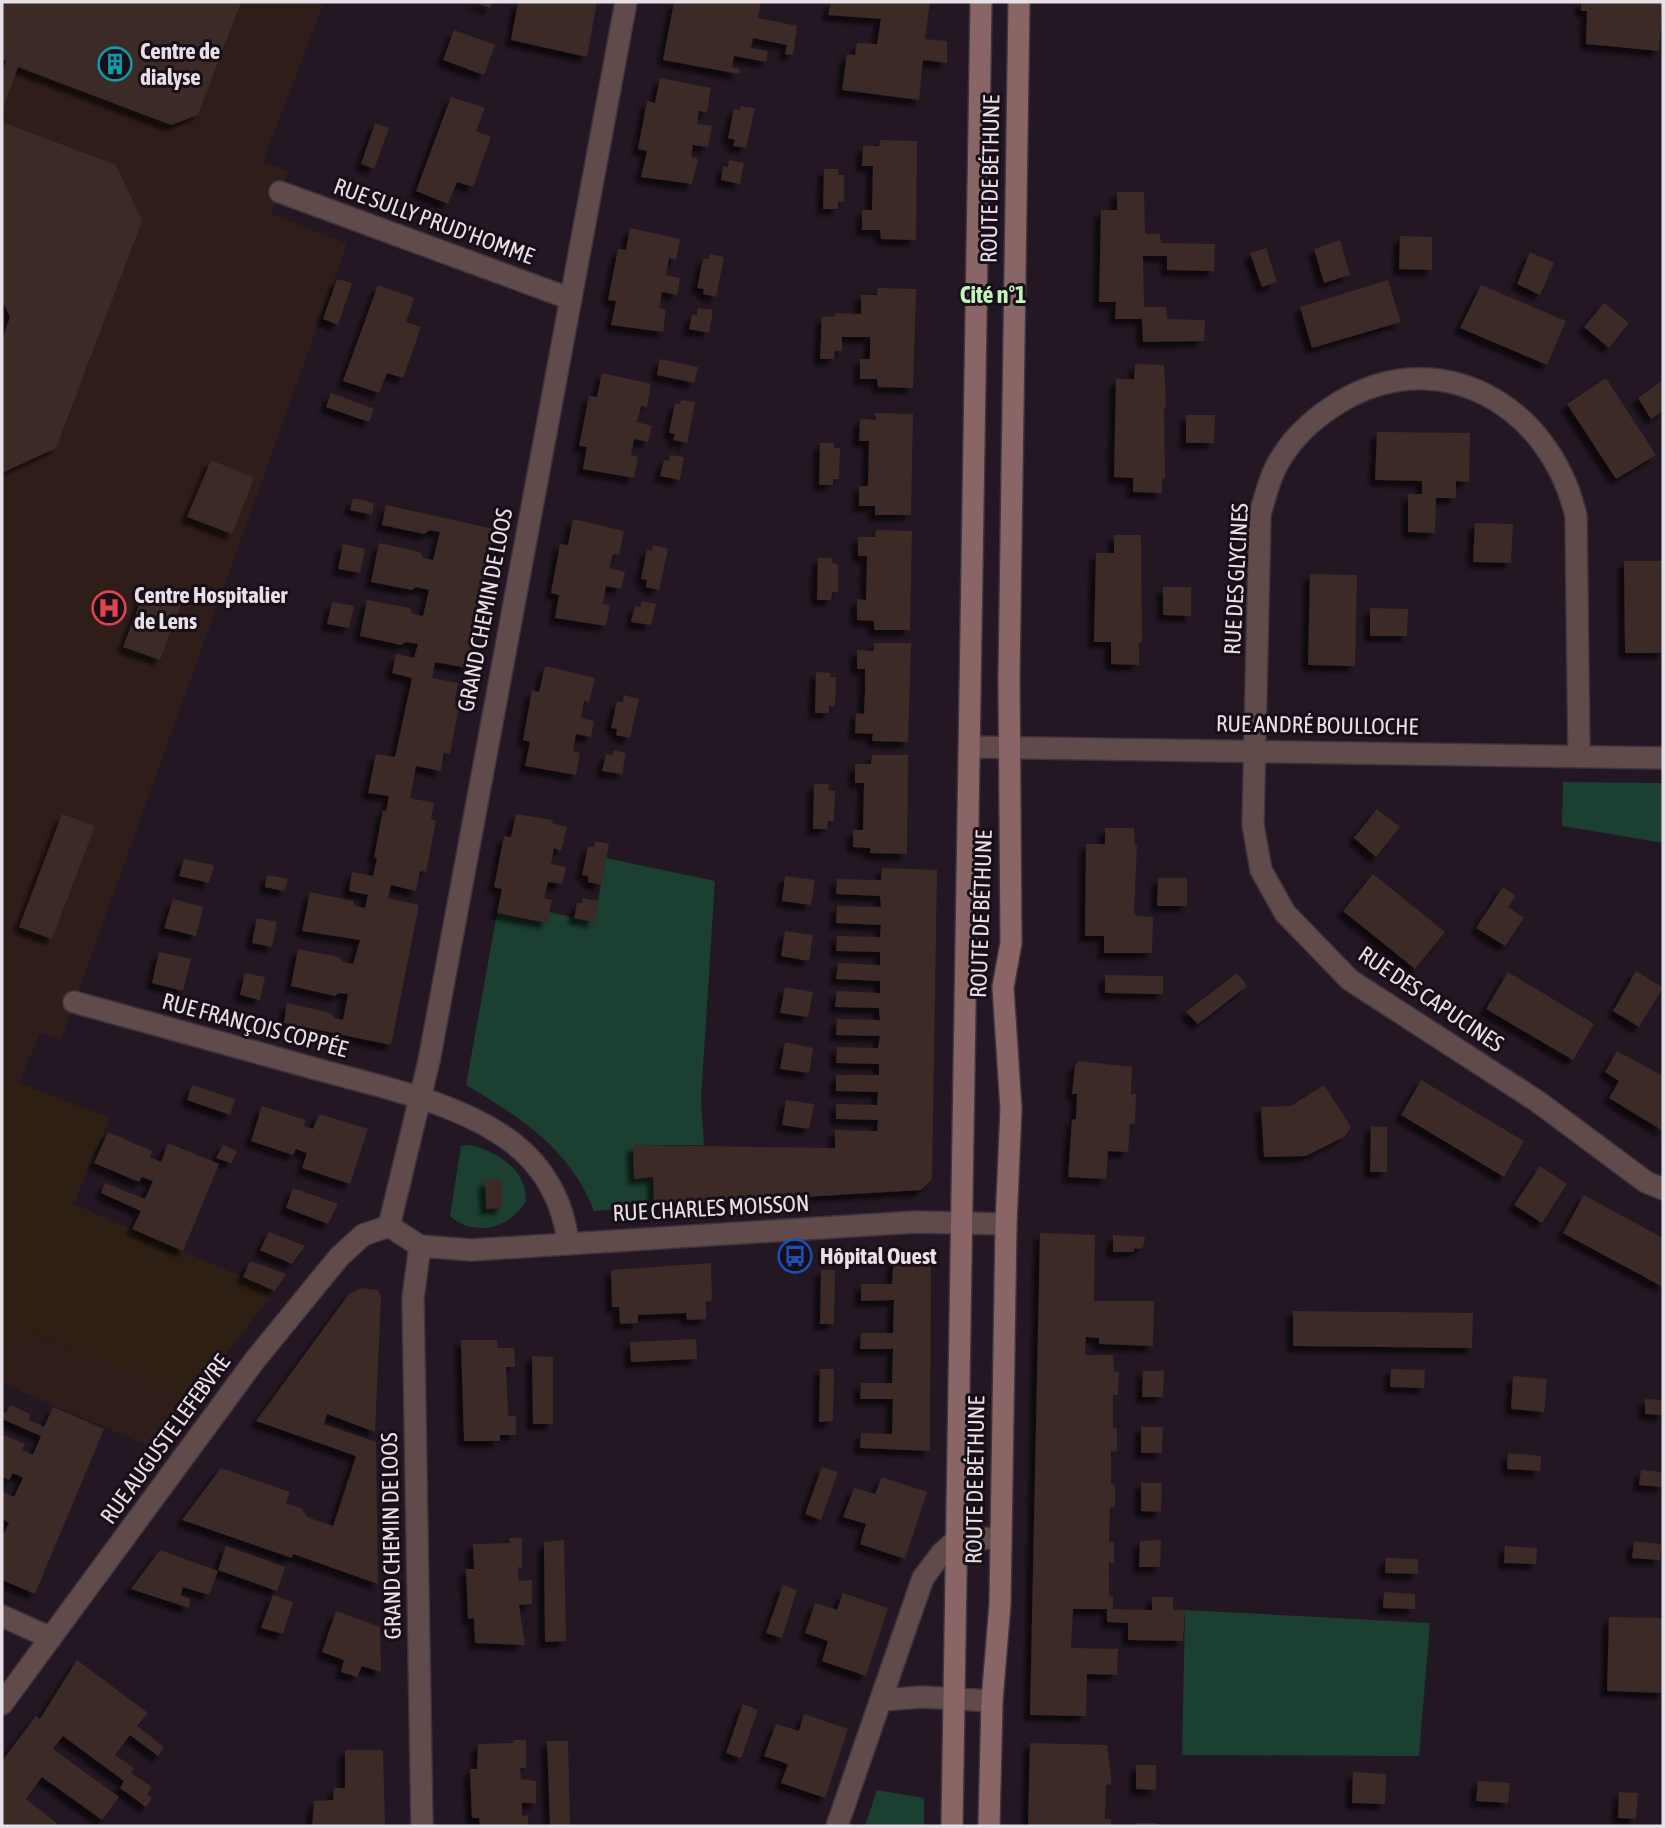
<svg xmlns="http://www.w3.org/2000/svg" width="1665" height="1828" font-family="'Asap Condensed',sans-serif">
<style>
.education{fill:#2d1f14}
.medical{fill:#2f1d1a}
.green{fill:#1b3f30;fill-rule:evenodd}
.building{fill:#3b2a26;filter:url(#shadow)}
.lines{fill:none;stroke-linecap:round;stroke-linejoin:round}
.street-casing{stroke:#3e333e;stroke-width:24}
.secondary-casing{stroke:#3e333e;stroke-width:24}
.street{stroke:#614b4a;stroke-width:21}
.secondary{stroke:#896665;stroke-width:21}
.labels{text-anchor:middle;stroke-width:6;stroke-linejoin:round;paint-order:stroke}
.poi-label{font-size:23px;font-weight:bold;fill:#e7e0e7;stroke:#180e18;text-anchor:start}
.street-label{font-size:23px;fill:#e7e0e7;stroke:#180e18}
.neighbourhood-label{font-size:24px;font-weight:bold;fill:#bef6b8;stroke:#180e18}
</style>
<defs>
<filter id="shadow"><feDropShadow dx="-6" dy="6" stdDeviation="2" flood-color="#0009"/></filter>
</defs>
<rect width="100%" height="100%" fill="#221722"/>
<!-- education -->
<path class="education" d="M2 1076 110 1118 74 1204 275 1291 192 1399 26 1330 12 1361 2 1356Z"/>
<!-- medical -->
<path class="medical" d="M2 2H324L263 162 289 171 271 213 347 244 61 1040 40 1033 19 1082 2 1076Z
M25 1330 192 1399 160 1451 2 1383V1356L12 1360Z"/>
<!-- green -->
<path class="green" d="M1563 782 1663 783V843L1562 826Z
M606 858 715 881 701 1099 704 1145H633L635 1179 653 1177 654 1206 594 1211C570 1149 521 1118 466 1085L497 913 547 923 549 912 594 922Z
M472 1145C500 1154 526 1169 526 1201 511 1228 474 1238 450 1216L461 1146ZM500 1179 502 1208 486 1209 485 1181Z
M1185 1610 1430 1623 1419 1756 1182 1755Z
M877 1790 924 1798V1826H865Z"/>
<!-- building -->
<path class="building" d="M2 2H241L198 115 171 125 18 67 2 111V71L6 61 2 60Z
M473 2H492L490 8Z
M518 2H597L587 57 511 40Z
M674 2H761L758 18 797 26 793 55 785 54 787 45 753 38 751 48 768 51 766 62 734 56 732 67 740 69 739 74 663 60Z
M831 2H930L925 39 947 41V63L923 60 919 100 842 90 847 54 855 55 857 43 877 44 881 19 828 15Z
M1581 2H1663L1659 51 1586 44 1587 11H1581Z
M454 30 495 45 484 75 443 60Z
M660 78 711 88 707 112 699 111 697 124 712 126 708 147 693 145 691 157 698 159 692 184 641 177 647 151 638 149 647 101 655 103Z
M451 97 485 108 476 131 491 137 473 187 457 182 448 204 416 191Z
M741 106 755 108 746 148 733 146 735 140 728 138 734 109 740 110Z
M2 122 116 165 142 221 56 448 2 473V340L10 317 2 300Z
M375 123 389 128 374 169 361 164Z
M880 140 917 141 916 240 881 239 880 230H862V210H872L873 166H862L863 146H879Z
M729 160 744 163 740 184 721 180 723 166 728 167Z
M824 169H838V175H844V202H838V209H823Z
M1117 192H1144L1145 234H1160L1161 243 1215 244 1214 271 1167 270V256H1143L1144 307H1166L1167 319 1205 320 1204 341 1143 342 1142 319H1115L1116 302H1099L1101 210H1117Z
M630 228 680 239 676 260 669 258 666 275 680 278 677 295 662 292 661 298 659 308 666 310 663 332 611 325 616 301 608 300 618 249 626 250Z
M1400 236 1432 237V270L1399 269Z
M1340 240 1350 275 1324 283 1314 249Z
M1266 248 1277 282 1262 287 1250 253Z
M1530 252 1554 263 1540 295 1517 284Z
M710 254 724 257 716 297 703 294 704 289 697 288 703 259H708Z
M337 279 352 283 338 325 323 319Z
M1388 280 1401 322 1312 348 1300 307Z
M378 285 414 298 406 322 421 327 403 378 387 373 379 393 343 381Z
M1481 285 1566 321 1547 365 1460 328Z
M878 288 916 289 913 388 878 387 877 379H860V359H870V337H842V351H835L834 359H820L822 317 835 316V313L861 314V295H877Z
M1604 303 1629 323 1609 348 1584 327Z
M698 308 713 310 709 333 689 329 692 314 697 315Z
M660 359 698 367 694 383 657 375Z
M1135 364 1164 365 1166 407H1164L1165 478H1162V493L1133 492V478L1114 477 1116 379H1134Z
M602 373 651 384 647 407 641 406 637 422 652 426 648 442 634 439 631 455 638 457 634 478 583 469 587 447 579 446 589 396 597 397Z
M1606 378 1656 455 1616 479 1567 404Z
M1663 380V411L1651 419 1638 398Z
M331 393 374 409 369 422 326 407Z
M681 400 695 402 687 443 673 440 675 434 669 433 675 403 680 404Z
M875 413 913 414 911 515H875V506H859V486H868L869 441H859L860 419 876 420Z
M1186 415H1215L1214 443H1186Z
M1377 432 1470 433 1469 482 1456 481V498H1436L1435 533 1408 532V494H1422V481L1375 480Z
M820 443H834V448H840L839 479H833V485H819Z
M670 455 684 457 680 480 660 476 664 460 669 461Z
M211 460 254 478 232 534 187 517Z
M353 498 374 503 372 515 350 510Z
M386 505 494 529 467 668 435 662 432 678 458 683 455 700 460 701 450 754 444 753 441 771 416 766 410 798 434 803 431 819 436 821 426 872 420 871 416 891 391 885 388 898 419 905 391 1045 284 1023 287 1003 331 1013 334 1018 343 1020 348 994 339 993 335 996 291 986 298 949 339 957 343 962 353 964 360 940 302 931 306 912 310 892 353 901 355 906 365 908 368 895 349 891 352 872 373 876 377 858H374L383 810 386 811 389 796 368 793 376 754 395 757 412 678 392 673 396 654 414 658 418 644 406 642 401 645 360 636 367 600 410 608 413 614 423 616 429 590 416 587 412 590 371 582 379 543 420 552 423 558 433 560 440 532 430 530 424 534 382 525Z
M573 519 624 531 619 555 613 554 609 568 625 572 621 589 606 586 603 604 610 605 606 626 555 618 559 595 551 593 560 544 568 545Z
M1475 523 1513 524 1511 563 1473 562Z
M876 530 912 531 910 630H874V621L857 620V599L866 600 867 556H858V537H875Z
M1114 535H1141L1142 642 1139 643V665L1111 664V642H1094L1096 553H1114Z
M343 544 365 549 360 573 338 569Z
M653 545 668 549 659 590 646 587 647 580 641 579 647 549 652 551Z
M818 558H832V563L838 564V592H832L831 600H817Z
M1624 561H1663V653H1625Z
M1310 574 1357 575 1355 666 1308 665Z
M1163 587H1191V616L1163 615Z
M145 590 181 604 160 660 123 647Z
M642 601 656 604 651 625 631 622 635 606 640 607Z
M332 602 354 606 349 628 327 624Z
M1370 608 1408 609 1407 636H1370Z
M874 643H911L908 742 872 741 873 734 855 733 856 713 864 714 865 691V669H857V650L874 651Z
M545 666 595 678 589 702 584 701 581 718 594 721 591 737 576 734 573 751 580 753 576 775 525 766 530 742 523 740 532 690 539 692Z
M816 672 830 673V677H836L835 706H829V713H815Z
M624 695 639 699 630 738 616 735 617 729 611 728 617 701 623 702Z
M614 750 626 753 622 774 602 771 606 754 612 755Z
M872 755H908L907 854 870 853V848L853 847V830H863L864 783H855V764H871Z
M814 784H829L828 790 835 791 834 821H828L827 829H813Z
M1377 809 1400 827 1376 857 1354 838Z
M62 814 95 826 52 939 19 927Z
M516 814 553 820 552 823 567 827 561 851 554 848 551 864 566 867 562 884 548 882 544 898 552 900 547 923 497 913 502 889 494 887 504 836 511 837Z
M1105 828H1134L1135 845H1137L1134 913 1136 916 1153 917 1152 953H1104V936H1085L1086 844H1105Z
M595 841 609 844 601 885 588 882V876L582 875 588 846 594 847Z
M184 859 214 865 209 883 179 876Z
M882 868 937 870 932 1179 921 1190 654 1206 653 1177 634 1179 633 1145 835 1148V1130L877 1131 878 1120 836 1119V1104L877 1105 878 1092 836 1091V1075H879V1064L836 1063 837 1047 878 1048 880 1036 836 1035 837 1019 880 1020 879 1008 835 1007 837 991 880 993V981L836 979 838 963 880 965V952L836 951 837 936 880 937 881 925 836 923 837 906 881 907 880 896 836 894 837 879 881 880Z
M1373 874 1445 932 1415 969 1343 911Z
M267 875 288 879 284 891 265 887Z
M785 876 815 880 811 905 782 901Z
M1158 878H1187V906H1157Z
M1503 887 1516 896 1508 907 1524 918 1505 946 1476 928Z
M583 898 598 901 594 922 574 918 577 903H582Z
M173 899 203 907 196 936 164 928Z
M257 918 277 922 272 947 252 943Z
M785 931 813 935 809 961 781 956Z
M159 952 191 959 183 991 152 983Z
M1636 971 1663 988 1639 1027 1613 1011Z
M1508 972 1594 1024 1573 1060 1486 1009Z
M245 973 265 977 260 1000 240 995Z
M1237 973 1247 986 1198 1024 1186 1012Z
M1105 975 1163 976V994L1105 993Z
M785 987 813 992 808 1017 780 1013Z
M785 1042 813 1048 809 1073 780 1069Z
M1617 1051 1663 1076V1131L1609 1098 1619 1081 1605 1072Z
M1079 1061 1132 1067 1131 1094H1136L1135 1123 1130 1124 1128 1152 1108 1151 1106 1179 1068 1177 1072 1120 1076 1119 1077 1094H1072L1075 1066Z
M1421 1080 1524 1141 1504 1177 1401 1115Z
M192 1085 235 1099 230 1115 187 1100Z
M1324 1085 1351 1127 1344 1137 1306 1156 1264 1157 1261 1107 1291 1106Z
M786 1100 814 1104 809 1129 782 1125Z
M262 1106 305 1120 304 1126 313 1129 319 1114 368 1129 350 1184 302 1168 307 1153 296 1149 293 1155 251 1141Z
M1371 1126 1387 1127V1172H1370Z
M108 1132 152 1151 150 1157 161 1162 168 1143 219 1164 183 1251 132 1229 141 1211 101 1193 105 1183 145 1199 153 1181 142 1177 139 1182 94 1163Z
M223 1145 237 1151 231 1163 216 1158Z
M1540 1166 1567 1184 1542 1223 1514 1205Z
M501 1179 503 1208 486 1209 485 1180Z
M293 1188 338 1204 328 1224 286 1208Z
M1584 1195 1663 1238V1287L1563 1233Z
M269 1232 305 1246 292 1264 260 1250Z
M1040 1233 1095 1235 1094 1301H1154L1153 1346 1099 1344V1338L1086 1337 1085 1355H1113L1114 1372H1119L1118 1395H1113V1428H1117V1451L1111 1452V1484L1115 1485V1507L1110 1508 1109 1542H1114V1563H1109V1596L1113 1597V1609L1152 1610V1597H1173V1610H1185L1183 1641 1128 1640V1623L1107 1622V1609H1073L1071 1648 1118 1649 1117 1675 1087 1674 1086 1716 1030 1715Z
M1113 1235 1145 1237 1143 1248 1134 1249V1252H1113Z
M894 1254 931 1255 930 1451 860 1448 861 1433 892 1434 893 1399H860L861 1383H892L893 1349H860L861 1333H893L894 1300 861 1301V1284H892Z
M250 1261 286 1274 275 1291 243 1277Z
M711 1263 712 1301 706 1302V1319L687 1320 686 1313 638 1315V1323L620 1324 619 1307H612L611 1270Z
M821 1270H835L834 1324H820Z
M362 1288 378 1290 381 1296 375 1432 327 1414 324 1424 376 1442 378 1584 293 1554 292 1558 182 1520 221 1468 290 1492 286 1503 302 1509 307 1517 333 1526 356 1456 256 1421 349 1294Z
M1293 1311 1473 1313 1472 1348 1293 1346Z
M696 1339 697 1359 631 1362 630 1342Z
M461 1340H497L498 1348H514L515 1367H506L508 1416H516V1435H500V1441H464Z
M532 1356 553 1357V1424H533Z
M820 1369H834L833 1421 819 1422Z
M1391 1369 1425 1370 1424 1388 1390 1387Z
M1143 1371H1164L1163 1397H1142Z
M1513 1376 1547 1379 1544 1412 1511 1409Z
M1645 1399 1663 1400V1415L1645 1414Z
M10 1405 30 1414 29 1420 44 1427 53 1407 104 1429 35 1594 2 1580V1532L4 1533 9 1523 2 1519V1491L14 1497 23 1478 13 1473 9 1480 2 1477V1434L25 1444 22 1450 33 1455 41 1436 2 1419V1411L6 1413Z
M1141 1427H1163L1162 1453H1141Z
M1508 1453 1541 1456 1540 1471 1507 1469Z
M822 1467 838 1472 821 1520 805 1514Z
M1641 1470 1663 1472V1487L1639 1485Z
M882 1477 927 1492 905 1559 860 1544 866 1524 843 1517 854 1488 875 1494Z
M1141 1483H1162L1161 1512 1141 1511Z
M509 1538H522V1568L518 1567 519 1581 532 1580V1604L519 1605 525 1645 475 1643 474 1618 468 1619 466 1569H474L473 1544 510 1543Z
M564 1540 566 1641 545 1642 544 1542Z
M1161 1540 1160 1567H1139L1140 1541Z
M1634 1541 1661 1544 1660 1560 1632 1558Z
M226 1546 285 1567 277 1591 218 1570Z
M1505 1546 1537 1548 1536 1564 1504 1563Z
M160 1550 218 1571 209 1595 183 1587 181 1595 190 1599 189 1608 131 1589Z
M1386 1558 1418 1559V1574L1385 1573Z
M783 1585 797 1590 782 1638 766 1633Z
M1384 1592 1415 1594V1609L1383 1608Z
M843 1593 888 1608 866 1676 822 1661 828 1641 805 1633 815 1603 837 1610Z
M273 1595 293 1602 283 1634 261 1628Z
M336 1611 380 1627 381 1672 362 1666 357 1677 341 1672 344 1660 322 1652Z
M1609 1617 1663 1618V1693L1607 1691Z
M77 1660 148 1713 137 1726 164 1747 158 1756 130 1735 115 1755 134 1768 131 1773 152 1787 147 1794 152 1798 146 1807 120 1788 124 1781 63 1736 53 1749 119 1797 102 1820 42 1777 26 1799 58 1824 56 1826H2V1761L36 1716 40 1719Z
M743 1704 758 1710 741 1758 726 1753Z
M804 1714 848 1729 825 1798 781 1783 788 1764 764 1756 776 1724 799 1731Z
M514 1740H526V1768H520L521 1779 536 1781V1803H522V1816L528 1815V1826H480L479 1818H472L470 1769H477L478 1744 513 1743Z
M547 1741H568L570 1826H550Z
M1030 1743 1107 1745 1111 1775V1784L1106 1785 1105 1819H1111V1826H1028Z
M345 1750H383L385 1826H312L314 1801 333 1800 334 1788H345Z
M1136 1765H1156V1790L1136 1789Z
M1353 1772 1386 1774 1385 1804 1352 1803Z
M1478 1781 1510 1783 1508 1803 1476 1801Z
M1619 1792 1638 1793 1636 1819 1618 1818Z
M1135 1823H1156V1826H1135Z"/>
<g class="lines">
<defs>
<path id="street" d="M280 192 571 299
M970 747 1663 758
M1579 756 1576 516C1550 403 1435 338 1332 407 1314 419 1295 436 1283 455 1271 472 1266 494 1260 514L1253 825 1261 870 1285 913 1350 980 1537 1101 1646 1182 1663 1189
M74 1002C156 1025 238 1047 320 1070 382 1087 461 1103 513 1143 545 1168 563 1202 568 1242
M389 1226 429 1061 626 2
M389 1226 420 1246 471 1250 915 1222 1006 1224
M420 1246 413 1298 422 1826
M2 1616 51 1638
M882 1700 922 1697 992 1701
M2 1704 255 1360 339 1257 363 1235 389 1226
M837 1826 923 1578 941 1554 957 1539 1001 1538"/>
<path id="secondary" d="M952 1826 981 2
M989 1826 992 1701 1000 1604 1006 1224 1011 1109 1003 987 1011 943 1009 678 1019 2"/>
</defs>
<!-- street casing -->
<use href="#street" class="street-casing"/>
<!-- secondary casing -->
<use href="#secondary" class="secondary-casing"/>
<!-- street -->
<use href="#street" class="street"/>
<!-- secondary -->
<use href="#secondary" class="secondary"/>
</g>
<!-- icons -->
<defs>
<symbol id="building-ring" viewBox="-11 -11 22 22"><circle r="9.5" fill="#180e18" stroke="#0f9aa8" stroke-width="1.5"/><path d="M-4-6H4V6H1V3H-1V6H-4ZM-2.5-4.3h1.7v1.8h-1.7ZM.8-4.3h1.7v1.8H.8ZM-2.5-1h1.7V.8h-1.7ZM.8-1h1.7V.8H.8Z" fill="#0f9aa8"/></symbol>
<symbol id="hospital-ring" viewBox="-11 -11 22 22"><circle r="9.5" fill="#180e18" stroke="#e0444e" stroke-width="1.5"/><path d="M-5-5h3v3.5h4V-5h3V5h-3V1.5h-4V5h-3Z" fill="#e0444e"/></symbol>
<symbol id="bus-ring" viewBox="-11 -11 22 22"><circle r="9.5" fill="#180e18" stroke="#1a4fb4" stroke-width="1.5"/><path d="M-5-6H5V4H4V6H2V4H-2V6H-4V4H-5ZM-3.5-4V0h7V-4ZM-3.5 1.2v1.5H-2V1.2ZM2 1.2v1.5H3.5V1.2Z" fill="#1a4fb4"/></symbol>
</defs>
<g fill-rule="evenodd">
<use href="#building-ring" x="96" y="45" width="38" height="38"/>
<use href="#hospital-ring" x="90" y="589" width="38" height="38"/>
<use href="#bus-ring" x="776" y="1237" width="38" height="38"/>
</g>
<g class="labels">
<!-- poi labels -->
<g class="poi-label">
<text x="140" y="59">Centre de<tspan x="140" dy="26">dialyse</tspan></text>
<text x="134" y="603">Centre Hospitalier<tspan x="134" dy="26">de Lens</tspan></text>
<text x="820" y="1264">Hôpital Ouest</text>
</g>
<!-- street labels -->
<g class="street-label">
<text transform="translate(990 179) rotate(-89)" y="8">ROUTE DE BÉTHUNE</text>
<text transform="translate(434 221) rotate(20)" y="8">RUE SULLY PRUD'HOMME</text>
<text transform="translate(1236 579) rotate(-87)" y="8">RUE DES GLYCINES</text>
<text transform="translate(485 610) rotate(-79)" y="8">GRAND CHEMIN DE LOOS</text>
<text transform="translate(1317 725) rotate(1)" y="8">RUE ANDRÉ BOULLOCHE</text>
<text transform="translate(981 914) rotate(-88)" y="8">ROUTE DE BÉTHUNE</text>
<text transform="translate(1431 999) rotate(34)" y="8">RUE DES CAPUCINES</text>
<text transform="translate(255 1025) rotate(15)" y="8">RUE FRANÇOIS COPPÉE</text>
<text transform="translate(711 1208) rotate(-3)" y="8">RUE CHARLES MOISSON</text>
<text transform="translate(165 1439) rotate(-54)" y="8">RUE AUGUSTE LEFEBVRE</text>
<text transform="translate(975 1480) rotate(-89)" y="8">ROUTE DE BÉTHUNE</text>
<text transform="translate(391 1536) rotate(-91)" y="8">GRAND CHEMIN DE LOOS</text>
</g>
<!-- neighbourhood labels -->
<g class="neighbourhood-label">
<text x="993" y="303">Cité n°1</text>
</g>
</g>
<!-- border -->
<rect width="1665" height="1828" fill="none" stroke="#e7e0e7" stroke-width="7"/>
</svg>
